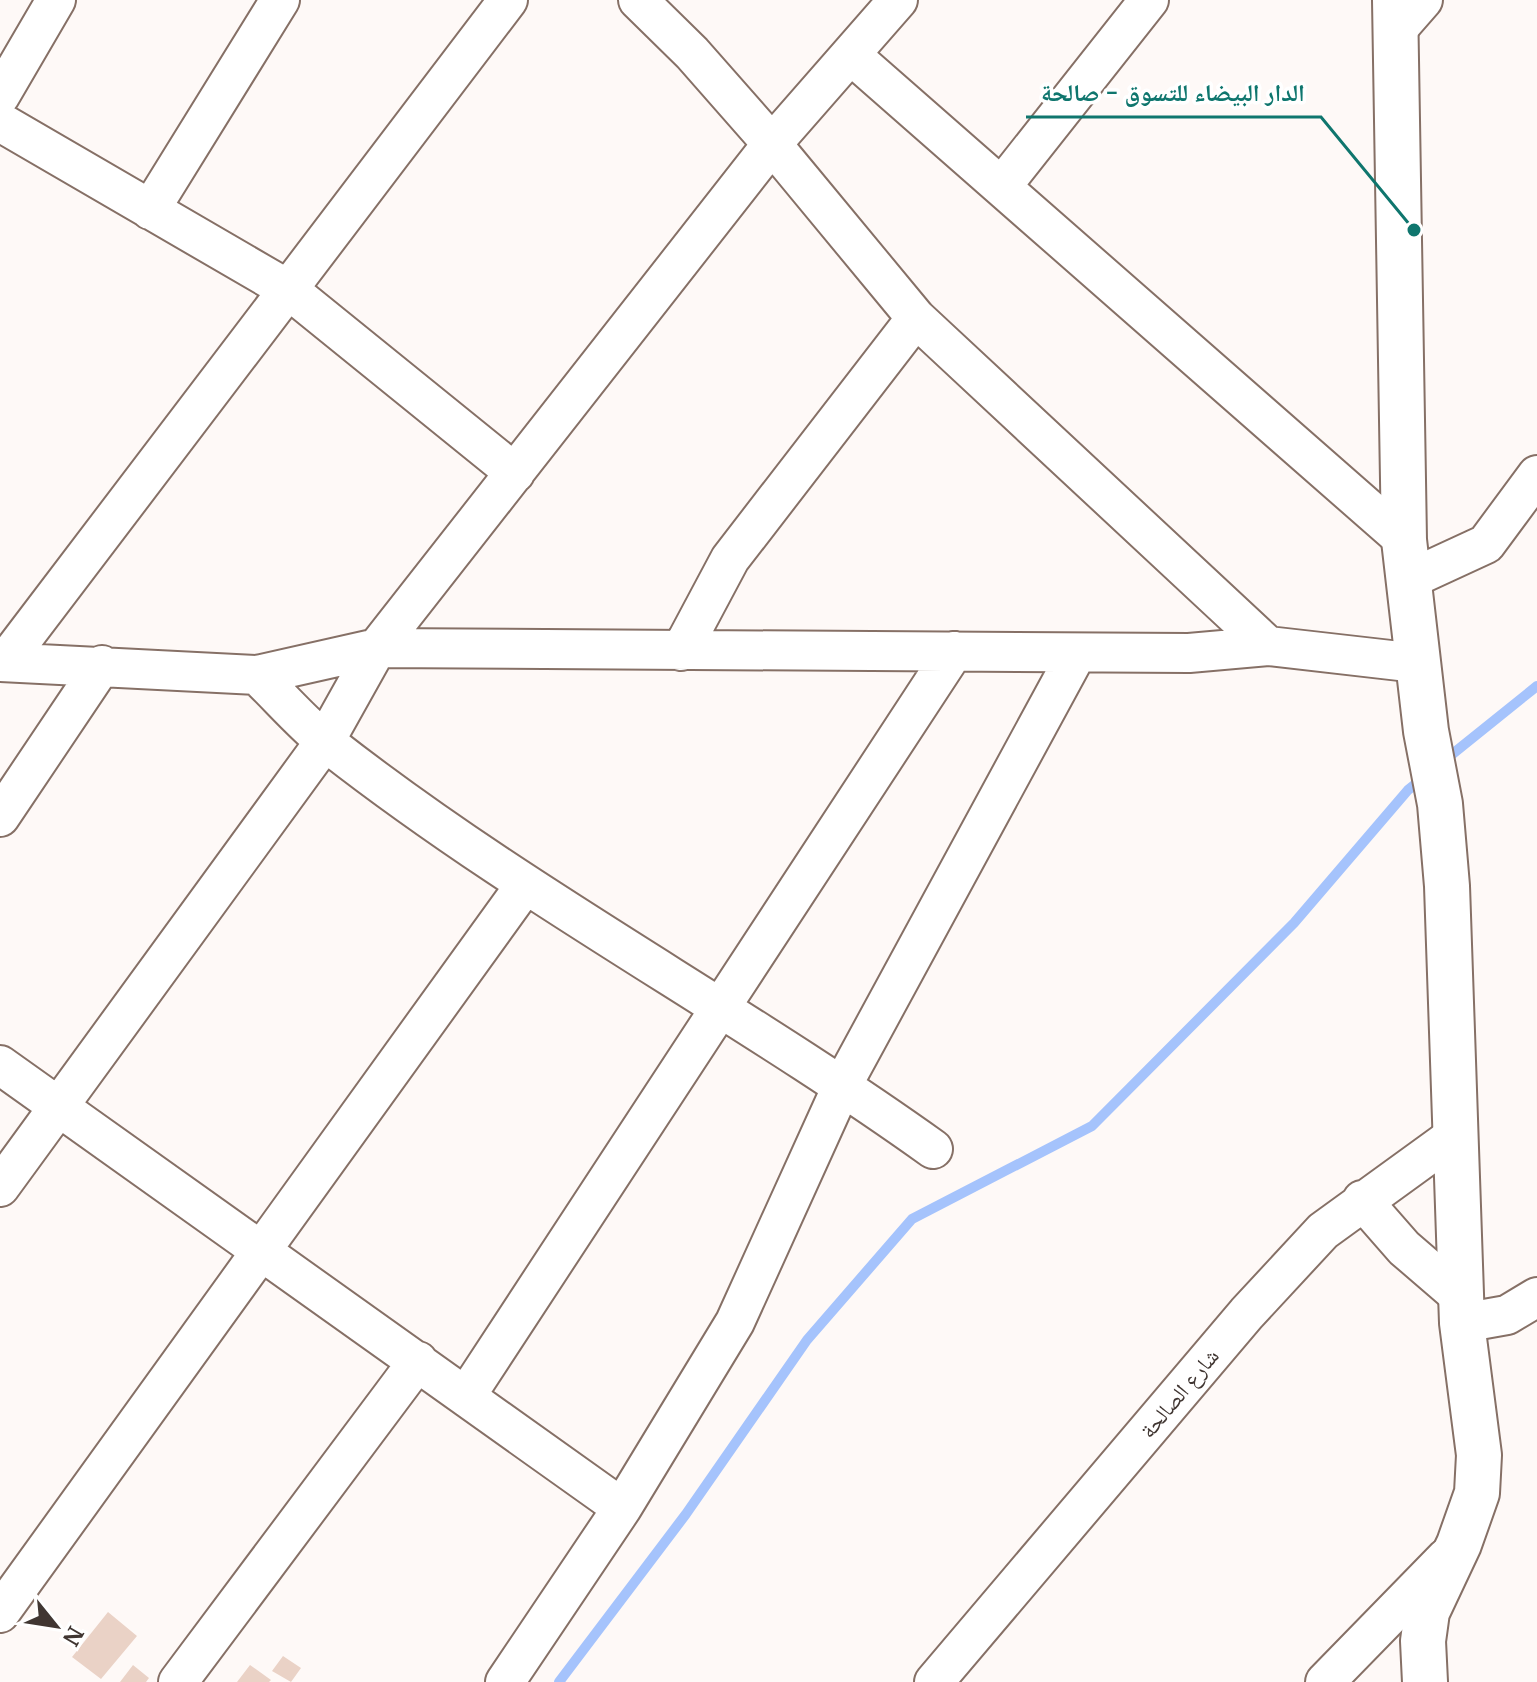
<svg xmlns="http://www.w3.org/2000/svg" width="1537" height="1682" font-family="Merriweather,'Noto Naskh Arabic',serif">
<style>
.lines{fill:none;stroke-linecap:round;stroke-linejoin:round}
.stream{stroke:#a5c3fc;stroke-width:10}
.building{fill:#ead2c6}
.street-casing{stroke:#867066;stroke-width:42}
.secondary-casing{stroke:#867066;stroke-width:48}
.street{stroke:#fff;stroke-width:38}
.secondary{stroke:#fff;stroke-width:44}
.labels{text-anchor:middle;stroke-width:7;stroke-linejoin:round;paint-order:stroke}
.street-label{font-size:22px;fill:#403632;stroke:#fff}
.leader{fill:none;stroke:#0f766e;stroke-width:3}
.callout-dot{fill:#0f766e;stroke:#fff;stroke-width:3}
.callout-label{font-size:24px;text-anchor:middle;font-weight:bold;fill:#0f766e;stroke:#fff;stroke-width:7;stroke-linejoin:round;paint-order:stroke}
</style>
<rect width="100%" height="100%" fill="#fef9f7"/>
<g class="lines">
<!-- stream -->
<path class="stream" d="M1445 760 1537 686
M559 1682 686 1514 807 1340 912 1219 1092 1126 1294 923 1408 790 1423 778"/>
</g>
<!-- building -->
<path class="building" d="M108 1612 137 1636 101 1679 72 1657Z
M283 1656 301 1668 291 1682 272 1671Z
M133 1665 149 1678 146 1682H120Z
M250 1665 271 1680 269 1682H237Z"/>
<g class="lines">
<defs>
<path id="street" d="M638 0 692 53 772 144 916 318 1268 646
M1395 32 1423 0
M851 55 1404 540
M0 96 56 0
M0 122 289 290 515 473
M1002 186 1149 0
M150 210 280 0
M1408 580 1486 544 1537 475
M681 651 730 559 916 318
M0 662 257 675 377 648 1189 653 1268 646 1417 663
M5 662 508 0
M257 675C280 697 302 723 327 743 519 894 736 1008 933 1149
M0 817 102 665
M0 1065 622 1508
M0 1187 325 741 377 648 772 144 898 0
M1362 1200 1404 1248 1461 1297
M1462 1323 1507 1315 1537 1297
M466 1396 954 651
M0 1613 525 885
M178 1682 418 1361
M505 1682 622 1508 735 1322 843 1084 1077 653
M934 1682 1247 1313 1323 1231 1454 1136
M1325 1682 1446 1558"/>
<path id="secondary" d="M1395 0 1404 540 1426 731 1440 804 1447 886 1462 1323 1479 1455 1477 1493 1459 1544 1427 1612 1423 1641 1425 1682"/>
</defs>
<!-- street casing -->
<use href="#street" class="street-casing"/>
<!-- secondary casing -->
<use href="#secondary" class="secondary-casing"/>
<!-- street -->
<use href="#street" class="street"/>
<!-- secondary -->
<use href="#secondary" class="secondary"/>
</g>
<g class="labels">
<!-- street labels -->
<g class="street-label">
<text transform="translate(1179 1393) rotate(-50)" y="8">شارع الصالحة</text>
</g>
</g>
<!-- callouts -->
<path class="leader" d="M1414 230L1321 117H1026"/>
<circle class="callout-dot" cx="1414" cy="230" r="8"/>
<g class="callout-label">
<text x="1173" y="101">الدار البيضاء للتسوق - صالحة</text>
</g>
<!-- north arrow -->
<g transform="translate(56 1626) rotate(120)" stroke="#ffffff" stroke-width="6" paint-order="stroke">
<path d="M0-6L14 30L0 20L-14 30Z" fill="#403632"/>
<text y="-12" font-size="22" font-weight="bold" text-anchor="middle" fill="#403632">N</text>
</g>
</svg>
